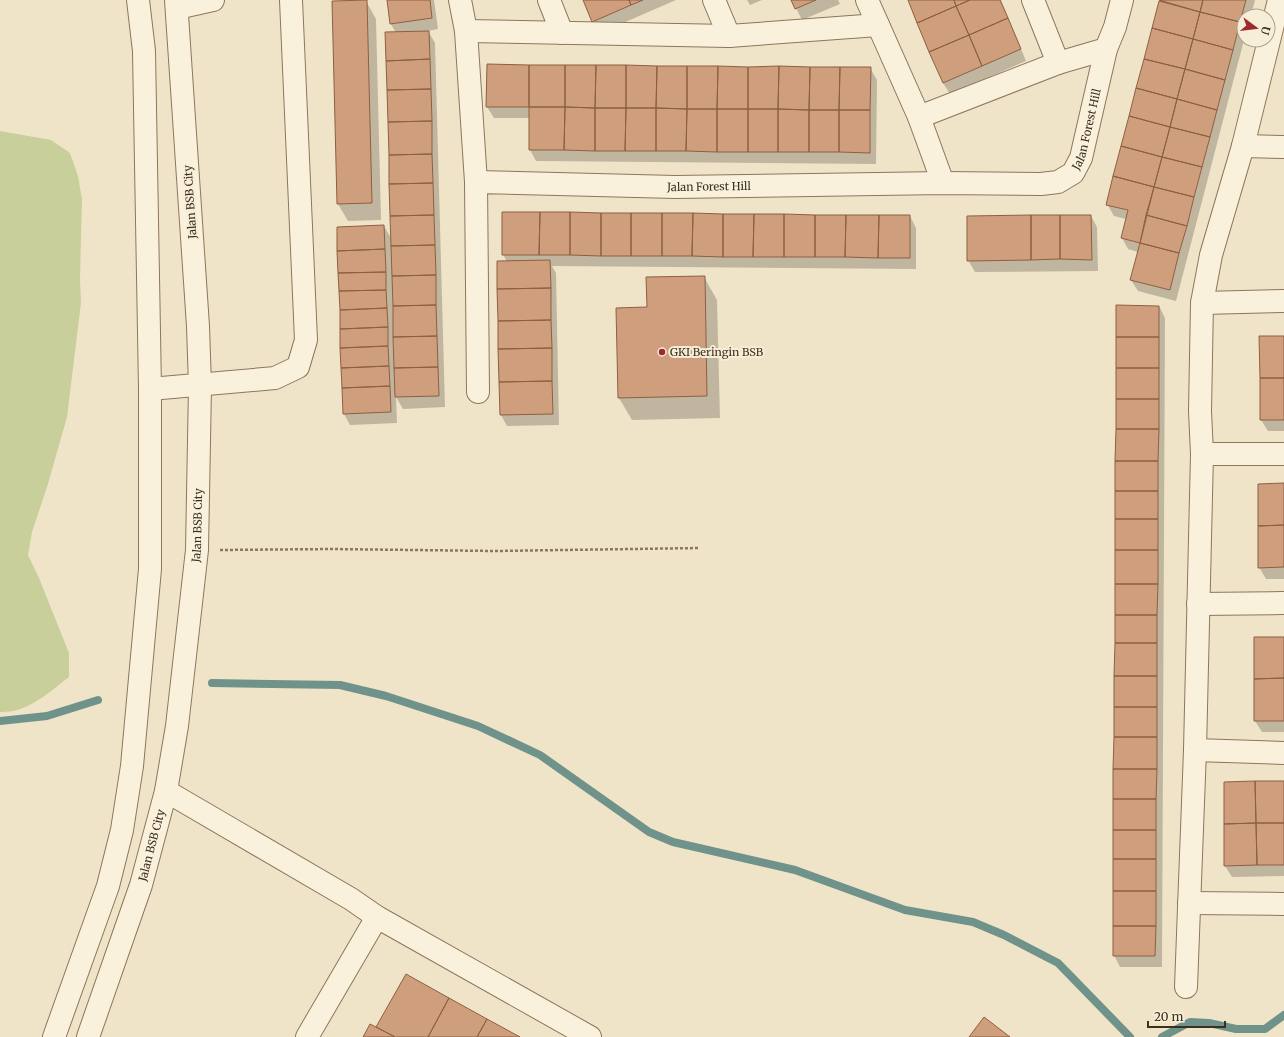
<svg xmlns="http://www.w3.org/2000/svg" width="1284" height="1037" font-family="Merriweather,serif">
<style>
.green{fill:#c9cf9b}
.shadow{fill:#0003}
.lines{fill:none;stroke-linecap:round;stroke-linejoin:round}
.stream{stroke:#6f938a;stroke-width:8}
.building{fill:#cf9f7d;stroke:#8d5f41}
.minor-casing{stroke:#8d765c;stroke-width:24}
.path{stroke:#8d765c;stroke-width:2.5;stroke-dasharray:3 2;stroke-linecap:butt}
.minor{stroke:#faf1dc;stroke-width:22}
.poi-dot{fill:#9e2a2b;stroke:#f7eed8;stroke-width:1.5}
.labels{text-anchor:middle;stroke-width:4;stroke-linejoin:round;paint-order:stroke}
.street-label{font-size:11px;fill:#3d2e20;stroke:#f7eed8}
.poi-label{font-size:11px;fill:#3d2e20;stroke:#f7eed8;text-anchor:start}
</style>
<rect width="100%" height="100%" fill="#f0e4c8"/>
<!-- green -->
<path class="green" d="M0 131 51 140 70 153 78 176 82 199 80 279 81 303 67 417 47 487 32 532 28 555 39 578 69 653V677C48 693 28 713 0 712Z"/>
<!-- shadow -->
<path class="shadow" d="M388 0H434L438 29 428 31 435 43 445 407 403 409 396 397 397 423 350 425 344 414 384 226 392 240 396 33 391 24Z
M584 0H676L600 33Z
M747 0H762L750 5Z
M792 0H838L840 4 802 20Z
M909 0H1001L1026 61 950 94 943 83Z
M1160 0H1255L1251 16H1244V40L1176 301 1138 291 1131 280 1138 252 1128 249 1122 238 1126 219 1114 216 1107 204Z
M366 1 376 19 381 220 348 221 338 204Z
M870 68 877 80 876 164 536 161 530 150V118H494L487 107Z
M910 216 916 228V269L552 266 556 273 559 425 507 426 501 415 507 262 503 254Z
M1091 216 1097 227 1098 271 975 272 968 260Z
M704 277 717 300 720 418 632 420 619 398 648 308Z
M1159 306 1165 318 1162 967H1120L1114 955Z
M1284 337V431H1268L1261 420Z
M1284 485V579H1266L1259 567Z
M1284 638V732H1262L1255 721Z
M1284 782V876L1232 877 1225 866Z"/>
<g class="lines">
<!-- stream -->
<path class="stream" d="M212 683 340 685 386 696 478 726 540 755 649 832 673 842 795 870 905 910 973 922 1004 935 1058 963 1130 1037
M0 721 47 716 98 700
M1162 1037 1190 1022 1209 1023 1236 1029H1265L1284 1015"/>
</g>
<!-- building -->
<path class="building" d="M367 0 372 203 337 204 332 1Z
M387 0H430L432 18 390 24Z
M583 0H629L631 5 592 22Z
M629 0H643L631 5Z
M791 0H816L795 9Z
M908 0H954L956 6 917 23Z
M954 0H970L956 6Z
M970 0H1000L1008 18 969 35 956 6Z
M1159 0H1203L1200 12Z
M1203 0H1246L1240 22 1200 12Z
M1159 1 1200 12 1193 39 1152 28Z
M956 6 969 35 929 52 917 23Z
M1200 12 1240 22 1233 50 1193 39Z
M1008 18 1021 49 982 66 969 35Z
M1152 28 1193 39 1185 69 1144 59Z
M429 31 430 59 386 61 385 32Z
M969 35 982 66 943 83 929 52Z
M1193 39 1233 50 1225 80 1185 69Z
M430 59 431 89 387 90 386 61Z
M1144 59 1185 69 1177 99 1136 88Z
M487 64 529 65V107H486Z
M529 65H565V107H529Z
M565 65H596L595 108 565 107Z
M596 65H626V108H595Z
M626 65 657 66 656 108H626Z
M657 66H687V109L656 108Z
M687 66H718L717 109H687Z
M718 66 748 67V109H717Z
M779 66 778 109H748V67Z
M779 66 810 67 809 110 778 109Z
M810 67H840L839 110H809Z
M840 67H871L870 110H839Z
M1185 69 1225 80 1217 110 1177 99Z
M1136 88 1177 99 1170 127 1129 116Z
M431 89 432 121 388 122 387 90Z
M1177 99 1217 110 1210 137 1170 127Z
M529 107H565L564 150H529Z
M565 107 595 108V151L564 150Z
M595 108H626L625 151H595Z
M626 108H656V151H625Z
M656 108 687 109 686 151H656Z
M687 109H717V152L686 151Z
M717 109H748V152H717Z
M748 109H778V152H748Z
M778 109 809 110V152H778Z
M809 110H839V152H809Z
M839 110H870V153L839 152Z
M1129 116 1170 127 1162 157 1121 146Z
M432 121V154L389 155 388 122Z
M1170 127 1210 137 1202 167 1162 157Z
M1121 146 1162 157 1154 187 1113 176Z
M432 154 433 183 389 184V155Z
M1162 157 1202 167 1194 197 1154 187Z
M1113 176 1154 187 1140 243 1121 238 1128 210 1106 205Z
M433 183 434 215 390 216 389 184Z
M1154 187 1194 197 1187 226 1146 215Z
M502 212H540L539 255H502Z
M540 212H570V255H539Z
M570 212 601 213V256L570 255Z
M601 213H631V256H601Z
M631 213H662V256H631Z
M662 213H693L692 256H662Z
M693 213 723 214V257L692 256Z
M723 214H754L753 257H723Z
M754 214H784V257H753Z
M784 214 815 215V257H784Z
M434 215 435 245 391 246 390 216Z
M815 215H846L845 257H815Z
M846 215H879L878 258 845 257Z
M879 215H910V258H878Z
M1031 215H1060V259L1031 260Z
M1031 215V260L967 261V216Z
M1060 215H1091L1092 260 1060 259Z
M1146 215 1187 226 1179 253 1140 243Z
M384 225 385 249 337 251V227Z
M1140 243 1179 253 1170 290 1130 280Z
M435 245 436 275 392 276 391 246Z
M385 249 386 272 338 273 337 251Z
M550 260 551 288 497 289V261Z
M386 272V290L339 291 338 273Z
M436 275V305L393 306 392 276Z
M705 276 707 396 618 398 616 308 647 307 646 277Z
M551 288V320L498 321 497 289Z
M386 290 387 308 340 310 339 291Z
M436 305 437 336 393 337V306Z
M1116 305 1159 306V337H1116Z
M387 308 388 327 340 329V310Z
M551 320 552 348 498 349V321Z
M388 327V346L340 348V329Z
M437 336 438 367 394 368 393 337Z
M1259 336H1284V378H1260Z
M1116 337H1159V368H1116Z
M388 346 389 366 341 368 340 348Z
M552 348V381L499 382 498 349Z
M389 366 390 386 342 388 341 368Z
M438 367 439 396 395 397 394 368Z
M1116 368H1159V399H1116Z
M1260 378H1284V420H1260Z
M552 381 553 414 500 415 499 382Z
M390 386 391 412 343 414 342 388Z
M1116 399H1159V429H1116Z
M1116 429H1159L1158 461H1115Z
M1115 461H1158V491H1115Z
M1284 483V525L1258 526V484Z
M1115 491H1158V519H1115Z
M1115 519H1158V550H1115Z
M1284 525V567L1258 568V526Z
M1115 550H1158V584H1115Z
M1115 584H1158L1157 615H1115Z
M1115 615H1157V643H1115Z
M1254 637H1284V678L1254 679Z
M1115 643H1157V676H1114Z
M1114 676H1157V707H1114Z
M1284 678V721H1254V679Z
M1114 707H1157V737H1114Z
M1114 737H1157V769H1113Z
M1113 769H1157L1156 799H1113Z
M1255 781H1284V823H1256Z
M1255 781 1256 823 1224 824V782Z
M1113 799H1156V830H1113Z
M1256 823 1257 865 1224 866V824Z
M1256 823H1284V865H1257Z
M1113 830H1156V859H1113Z
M1113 859H1156V891H1113Z
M1113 891H1156V926H1113Z
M1113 926H1156L1155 956H1113Z
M406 974 449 998 428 1037H395L376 1027Z
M449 998 487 1019 477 1037H428Z
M984 1017 1010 1037H969Z
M487 1019 520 1037H477Z
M370 1024 376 1027 395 1037H363Z"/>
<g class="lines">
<defs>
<g id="minor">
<path d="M460 0 466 31 476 182"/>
<path d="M549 0 562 33"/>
<path d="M714 0 729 36"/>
<path d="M867 0 919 117 943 183"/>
<path d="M1033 0 1058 63"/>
<path d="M177 8 213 0"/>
<path d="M466 31 729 36 878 25"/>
<path d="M919 117 1058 63 1106 49 1115 27 1122 0"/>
<path d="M1243 146 1284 147"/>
<path d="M1202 303 1284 301"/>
<path d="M150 389 275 378 298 367 306 340 291 0"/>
<path id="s1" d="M478 392 476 182 675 187 943 183 1041 184 1058 182 1073 173 1081 158 1106 49"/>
<path d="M1202 454H1284"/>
<path d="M1198 604 1284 603"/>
<path d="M1195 750 1284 753"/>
<path d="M166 791 351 899 377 917 307 1037"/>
<path d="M1189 903 1284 904"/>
<path d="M377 917 590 1037"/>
<path d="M1186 987 1195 750 1202 454 1200 411 1202 303 1211 255 1243 146 1279 0"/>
<path d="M54 1037 108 886 122 830 132 766 150 569V389L144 51 138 0"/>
<path id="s2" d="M88 1037 141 885 166 791 177 726 197 550 200 386 198 326 176 0"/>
</g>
</defs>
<!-- minor casing -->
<use href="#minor" class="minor-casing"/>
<!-- path -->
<path class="path" d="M220 550 332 549 495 551 700 548"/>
<!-- minor -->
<use href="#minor" class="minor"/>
</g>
<!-- markers -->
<circle class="poi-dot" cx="662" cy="352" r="4"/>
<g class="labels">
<!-- street labels -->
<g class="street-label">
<text dy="4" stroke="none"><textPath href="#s1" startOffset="856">Jalan Forest Hill</textPath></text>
<text dy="4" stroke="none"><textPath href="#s1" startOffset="443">Jalan Forest Hill</textPath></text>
<text transform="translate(190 202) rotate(-94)" y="4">Jalan BSB City</text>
<text dy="4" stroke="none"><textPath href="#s2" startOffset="526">Jalan BSB City</textPath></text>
<text dy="4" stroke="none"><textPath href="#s2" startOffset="202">Jalan BSB City</textPath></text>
</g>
<!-- poi labels -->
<g class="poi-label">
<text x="670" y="356">GKI Beringin BSB</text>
</g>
</g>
<!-- north arrow -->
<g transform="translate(1256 28) rotate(105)"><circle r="19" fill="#f7eed8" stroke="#ada18e"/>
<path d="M0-3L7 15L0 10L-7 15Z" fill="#9e2a2b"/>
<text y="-6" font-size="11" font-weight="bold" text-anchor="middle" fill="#3d2e20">U</text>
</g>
<!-- scale -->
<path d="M1148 1021v6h77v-6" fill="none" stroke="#3d2e20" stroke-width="2"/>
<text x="1154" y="1021" font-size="12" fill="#3d2e20" stroke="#f7eed8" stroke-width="3" paint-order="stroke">20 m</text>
</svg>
